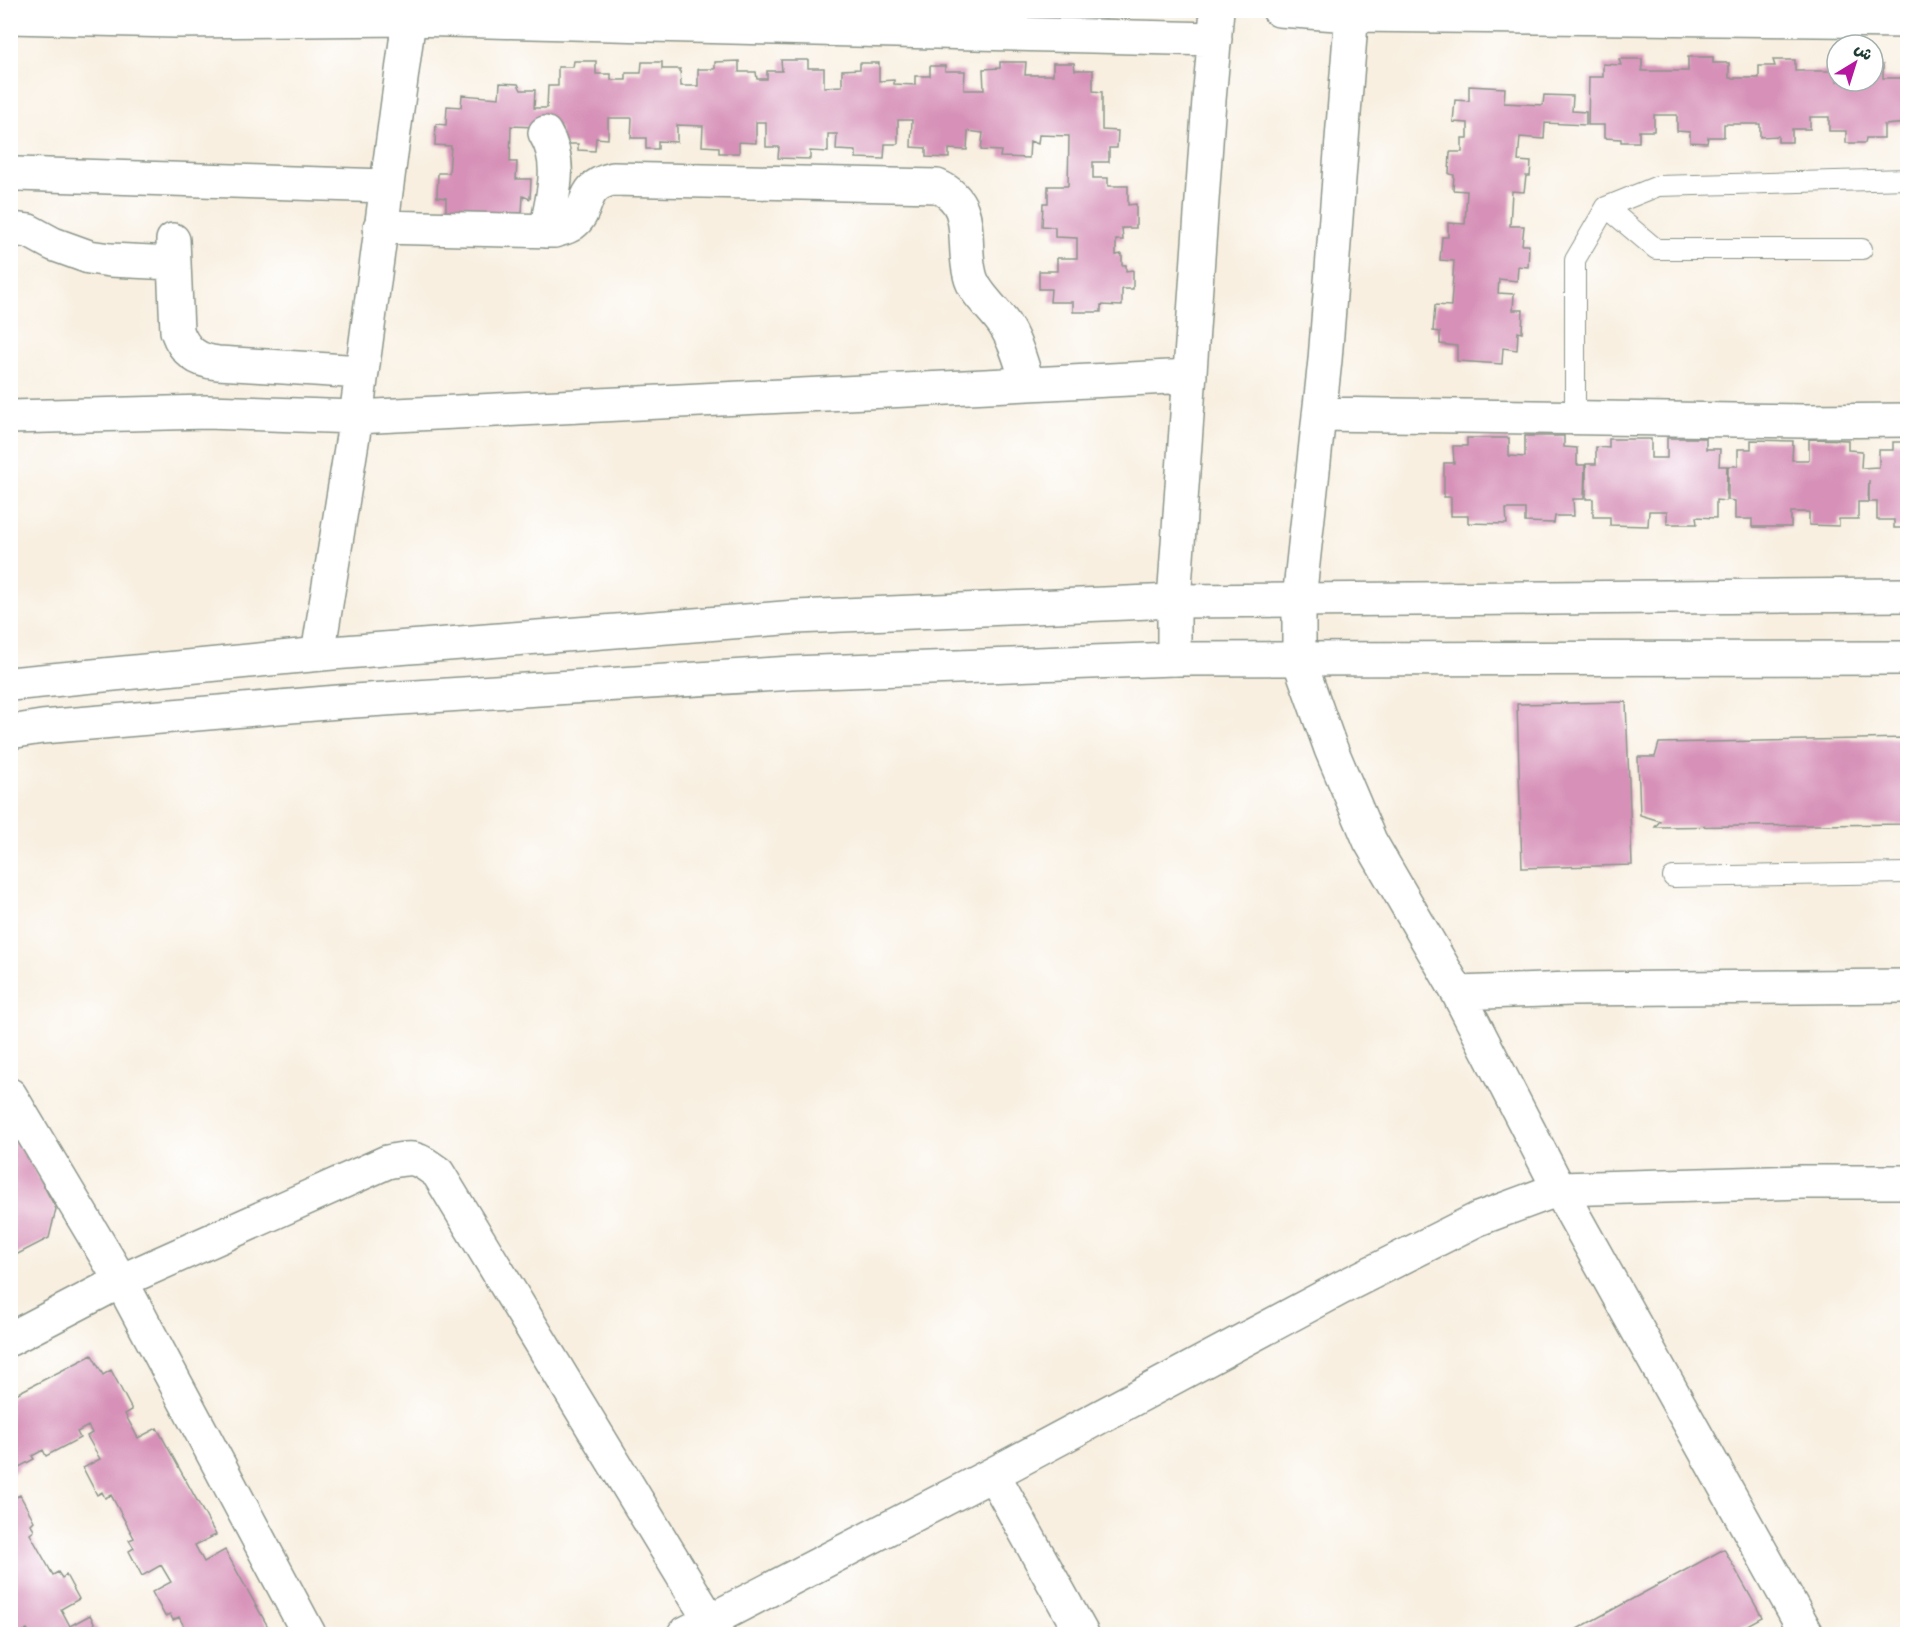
<svg xmlns="http://www.w3.org/2000/svg" width="1918" height="1645" font-family="'Shantell Sans','Playpen Sans Arabic',sans-serif">
<style>
.building{fill:#d791b8}
.lines{fill:none;stroke-linecap:round;stroke-linejoin:round}
.lane-casing{stroke:#8c968a;stroke-width:22}
.street-casing{stroke:#8c968a;stroke-width:36}
.secondary-casing{stroke:#8c968a;stroke-width:36}
.lane{stroke:#fff;stroke-width:20}
.street{stroke:#fff;stroke-width:33}
.secondary{stroke:#fff;stroke-width:33}
</style>
<rect width="100%" height="100%" fill="#fff"/>
<filter id="ink" filterUnits="userSpaceOnUse"><feTurbulence type="fractalNoise" baseFrequency=".0167" numOctaves="2"/><feDisplacementMap in="SourceGraphic" scale="12" xChannelSelector="R" yChannelSelector="G"/><feConvolveMatrix kernelMatrix="1 2 1 2 8 2 1 2 1" color-interpolation-filters="sRGB"/></filter>
<filter id="wash" filterUnits="userSpaceOnUse"><feTurbulence type="fractalNoise" baseFrequency=".008" numOctaves="4" result="noise"/><feDisplacementMap in="SourceGraphic" scale="24" xChannelSelector="R" yChannelSelector="G"/><feGaussianBlur stdDeviation="1.35" result="paint"/><feColorMatrix in="noise" values="0 0 0 0 0 0 0 0 0 0 0 0 0 0 0 0 0 1.4 0 .05"/><feComposite in="paint" operator="in"/></filter>
<g filter="url(#wash)">
<rect width="100%" height="100%" fill="#f8efe0"/>
<g id="blocks">
<!-- building -->
<path class="building" d="M1688 57H1713V63H1729V78H1759V66H1775L1773 60H1795V71H1837V81H1873V65H1883V78H1908V123L1884 125V138H1866L1865 143H1846V131H1829V117H1810V129H1792V142H1778V136L1760 137V124H1724V137H1708L1707 143 1690 142V132L1677 131V115H1654V131H1639V142H1621V139L1604 138V125H1588L1589 77H1603V64L1621 65 1619 59H1642V71H1688Z
M781 60H808V68H824V87L842 86V70L860 69V63H879V81L894 80V84L915 85V76H930V66H945V71H965L964 90H984L983 69 1000 68V62H1026L1025 75H1053V63H1074L1075 70H1093V91L1102 92V130L1118 131 1117 148H1109V162H1093V178H1108V186H1128V205L1136 204V228H1122L1123 240H1116V255L1122 254V265H1126V271L1133 270V289H1122V306L1101 305V312H1073V302H1050L1051 289H1039V271H1057V258H1077V238L1055 237V227L1042 226 1043 203H1048V186H1068L1069 136 1039 135 1038 144 1030 141 1029 158 1000 157 1001 151 981 150 983 133 968 131 967 150 949 149V158L926 157V148L911 147 912 120H898V144H885L884 159 856 158V151L836 150 837 134H828V152L810 151V159L778 158 779 147H766V122H756V143L739 142V153H719V147L702 146 703 126 677 125V142L658 141V149H646V138H631L632 118H608V139L596 138 595 151 578 150V144H559L560 128 511 126 510 162H517L516 179H531L530 199 523 196 522 213H505V221L446 213V198L437 197 438 173H449L451 146 435 145 436 124 446 125 447 106 461 107 462 95 499 98 500 83 518 84 521 90H535L534 108H547L548 86H558V67H573L574 61H596V74H611V80H626V73H641L642 62H662V69H680L681 86H698V69H715V62L739 61V72H756L757 79H767V71H782Z
M1469 86 1505 88 1504 103 1543 105 1544 95 1573 96 1572 111 1586 112V125L1545 123 1544 139 1520 137 1518 161 1531 162 1530 176H1526L1524 192 1512 191 1510 226H1524L1522 245H1529L1528 267 1518 266 1517 281 1499 279 1498 293 1514 294 1513 310H1523L1522 333 1518 332 1517 350 1503 348 1502 364 1457 361V346L1440 344V332L1433 331 1435 305 1451 306 1454 261 1440 260 1442 237H1448V223L1465 224 1467 191 1453 190 1454 175 1449 174 1450 152H1462V138H1468V123L1453 122 1455 100 1469 101Z
M1525 436H1564V447L1577 448V465H1585L1584 499H1573L1574 516H1555L1554 523 1525 522V509H1506L1507 524 1468 523V516H1451V497H1444V463H1454L1453 446H1467V438H1509V456L1525 457Z
M1667 438H1706V449H1720L1719 466H1727L1726 501 1716 500V518L1696 517 1697 524H1667V511H1649L1648 526 1610 525V517H1593V499H1586V464H1596V447L1609 448V439H1651V458H1667Z
M1809 439 1848 440V450L1862 451 1861 468 1879 467V450H1893V442H1908V528H1894V520H1877V502H1869V480L1868 502H1858V519H1839V526L1809 525V512H1791V527H1752V519H1735V501L1728 500V466H1738V449H1751V440L1793 441 1792 460H1809Z
M1626 702 1632 865 1522 868 1517 704Z
M1908 738V824L1655 827 1660 821 1640 815 1638 757H1655L1659 743Z
M10 1122 56 1209 49 1238 10 1258Z
M92 1355 103 1375 111 1370 132 1410 125 1414 138 1438 157 1428 216 1535 195 1545 204 1562 225 1550 272 1634H188L179 1617 173 1620 170 1614 165 1616 152 1592 171 1582 161 1565 142 1576 129 1551 134 1548 129 1540 134 1538 111 1495 105 1498 102 1492 97 1495 83 1468 100 1459 87 1436 92 1433 88 1426 77 1432 80 1438 46 1456 43 1450 32 1456 34 1459 17 1468 18 1470 10 1475V1397Z
M20 1495 34 1521 31 1524 34 1531 30 1534 53 1575 58 1572 62 1578 66 1575 79 1599 61 1609 70 1626 90 1615 100 1634H30L27 1630 19 1634H10V1500Z
M1724 1549 1762 1617 1731 1634H1568Z"/>
</g>
</g>
<g filter="url(#ink)">
<use href="#blocks" fill-opacity="0" stroke="#8c968a" stroke-width="1.5"/>
<g class="lines">
<defs>
<path id="lane" d="M1606 207 1656 249H1862
M1575 418V260L1606 207 1658 186 1908 179
M1673 877 1908 873"/>
<path id="street" d="M1279 10 1352 15 1908 21
M1352 10 1325 360 1299 600V660L1331 749 1370 841 1458 993 1559 1189 1807 1634
M10 17 174 21 409 19 1215 39
M545 133C564 164 552 198 546 231
M17 174 386 186
M380 227 554 231C560 229 567 228 572 224 592 209 578 187 613 179L937 186C977 203 961 241 970 275 974 294 994 308 1004 324 1016 342 1021 363 1028 384
M10 229 29 231 53 244 89 257 110 260 173 263
M173 240 177 331C184 351 197 361 218 363L362 372
M1319 414 1804 421 1908 420
M10 417 207 412 356 417 1190 376
M318 654 356 417 409 19
M1174 659V601L1209 100 1217 10
M1458 993 1571 989 1908 986
M10 1095 121 1281 309 1634
M10 1339 121 1281 387 1162C415 1157 415 1156 438 1173L718 1634
M993 1474 1082 1634
M684 1634 993 1474 1341 1288 1478 1219 1559 1189 1802 1182H1908"/>
<path id="secondary" d="M10 684 332 653 796 617 1174 601 1908 595
M10 732 42 727 338 702 792 673 1174 659 1908 658"/>
</defs>
<!-- lane casing -->
<use href="#lane" class="lane-casing"/>
<!-- street casing -->
<use href="#street" class="street-casing"/>
<!-- secondary casing -->
<use href="#secondary" class="secondary-casing"/>
<!-- lane -->
<use href="#lane" class="lane"/>
<!-- street -->
<use href="#street" class="street"/>
<!-- secondary -->
<use href="#secondary" class="secondary"/>
</g>
</g>
<!-- margin -->
<rect width="1918" height="1645" fill="none" stroke="#fff" stroke-width="36"/>
<!-- north arrow -->
<g transform="translate(1855 63) rotate(38)"><circle r="28" fill="#ffffff" stroke="#a5b1ae" stroke-width="1.5"/>
<path d="M0-4.5L10 22L0 15L-10 22Z" fill="#b5179e"/>
<text y="-9" font-size="16" font-weight="bold" text-anchor="middle" fill="#1f3d34">ش</text>
</g>
</svg>
